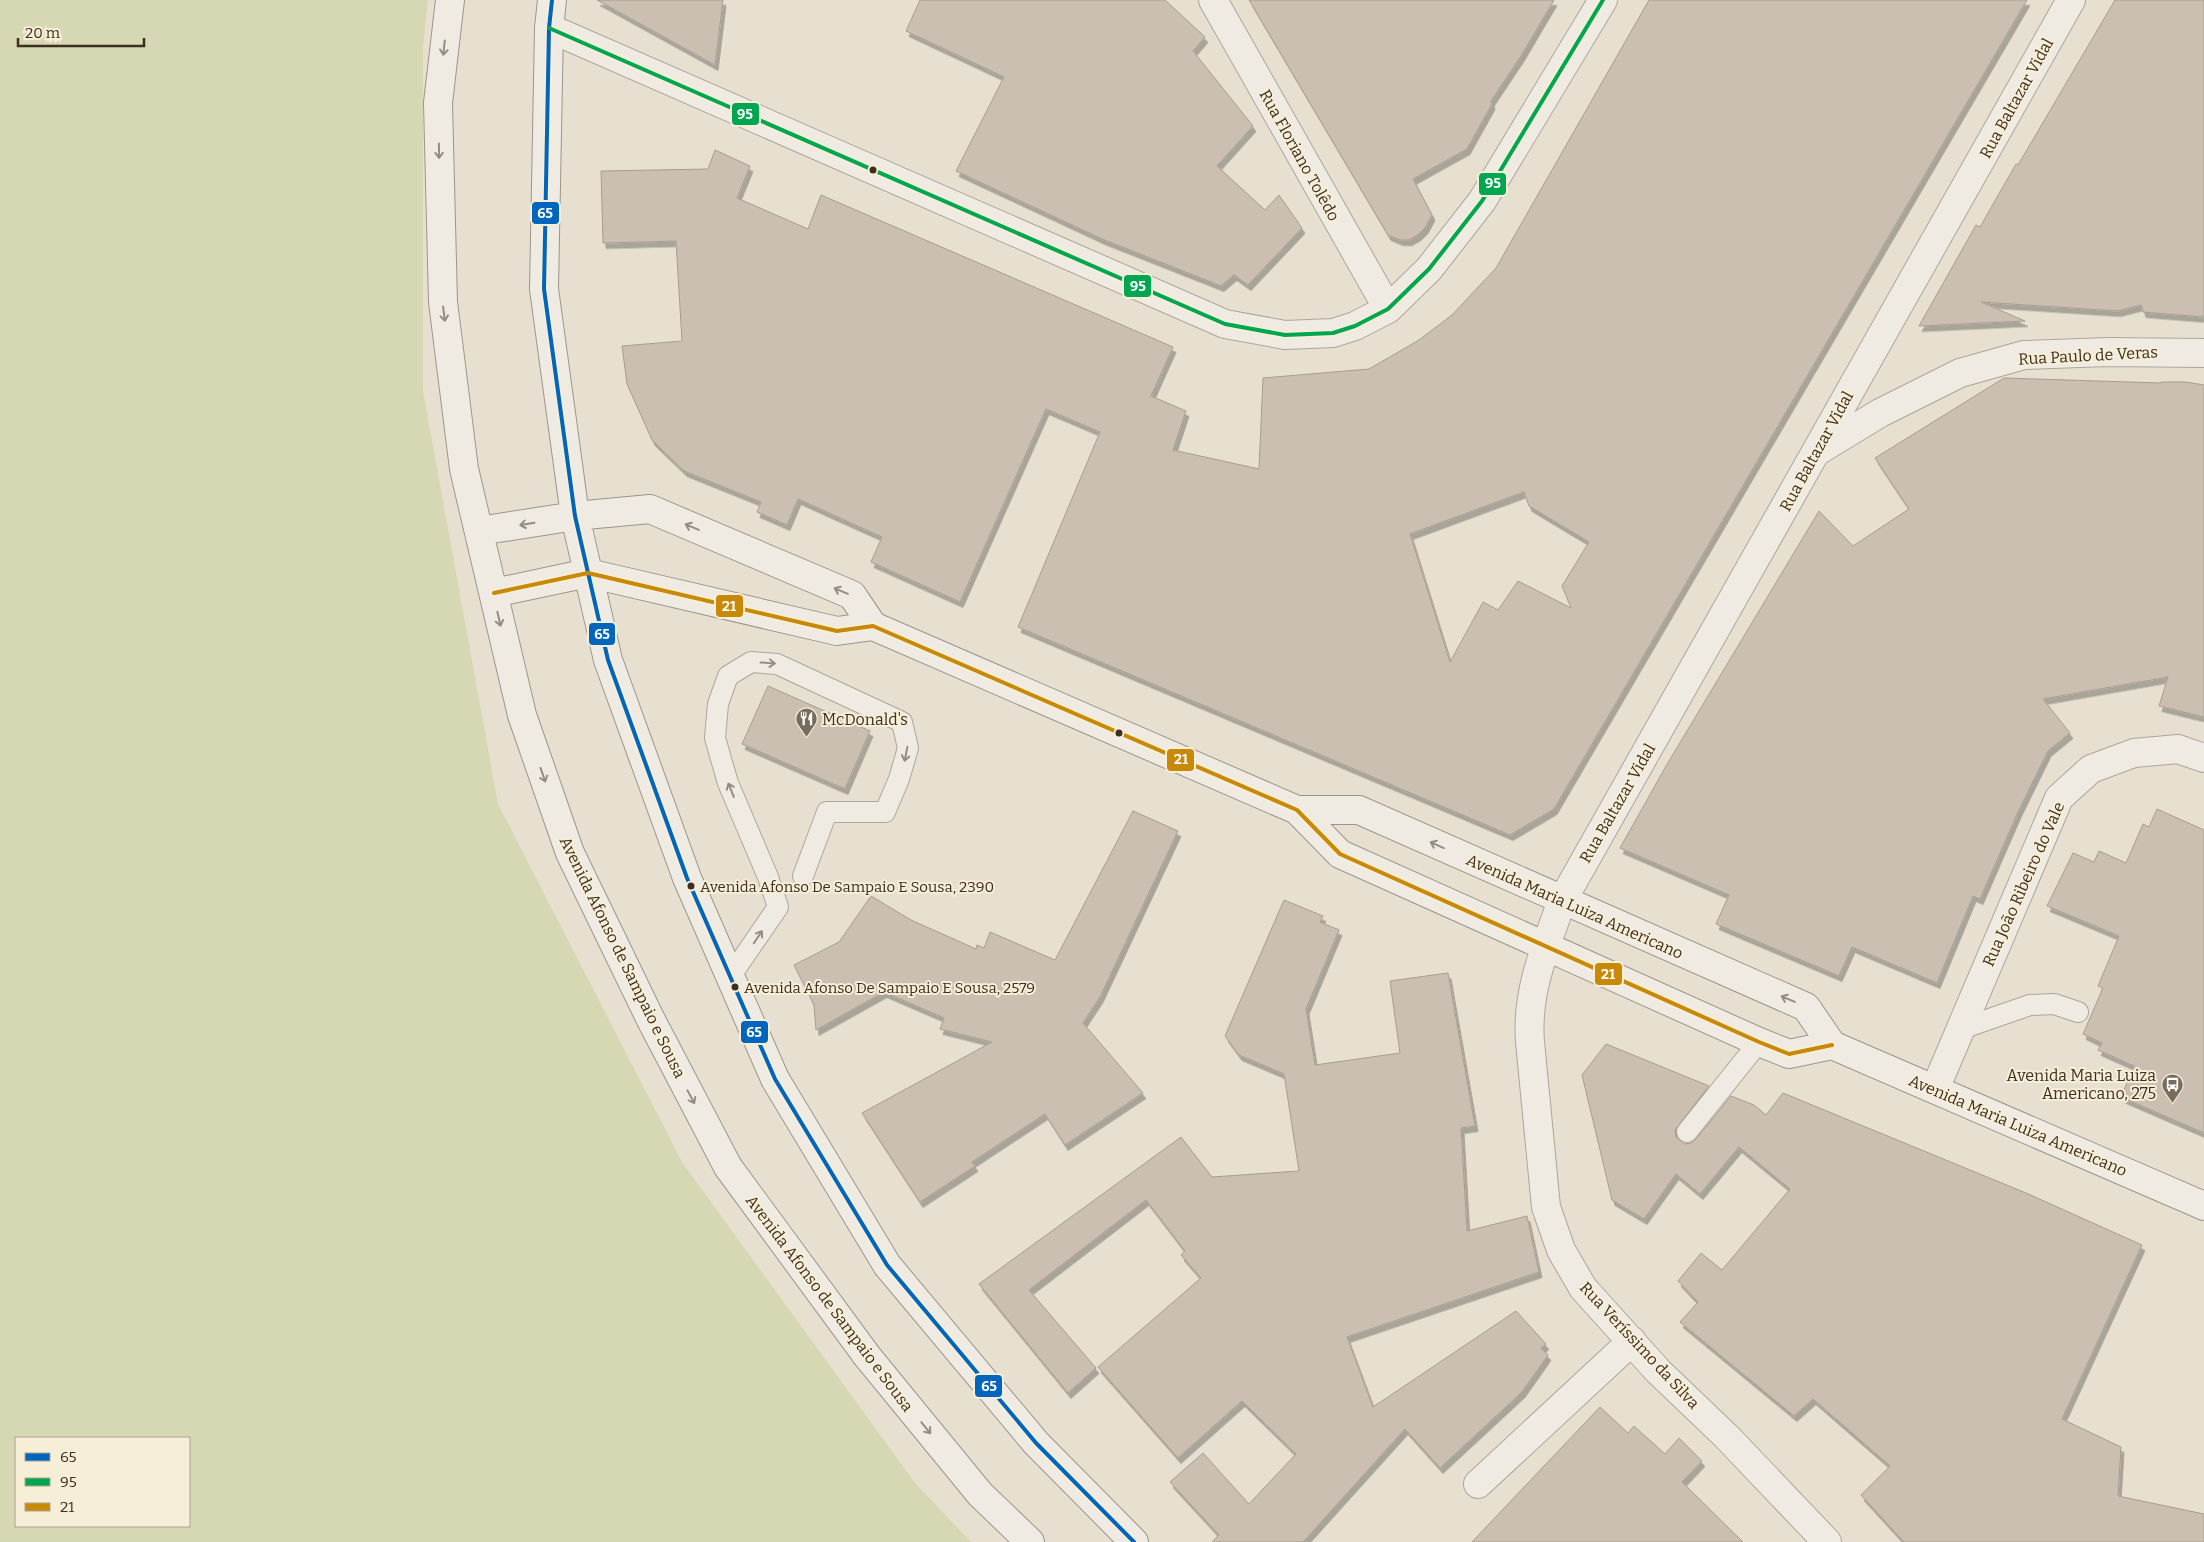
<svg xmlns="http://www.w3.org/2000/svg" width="2204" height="1542" font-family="Bitter,serif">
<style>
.green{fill:#d6d7b3;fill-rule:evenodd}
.building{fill:#cbbfb2;stroke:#a89c90;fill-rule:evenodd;filter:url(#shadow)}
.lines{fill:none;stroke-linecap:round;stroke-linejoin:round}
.lane-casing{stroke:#ada599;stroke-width:22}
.street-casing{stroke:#ada599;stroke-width:30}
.secondary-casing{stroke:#9c958a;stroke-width:30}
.lane{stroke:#efebe3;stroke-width:20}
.street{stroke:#efebe3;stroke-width:28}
.secondary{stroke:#efebe3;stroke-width:28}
.bus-1-casing{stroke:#f7eed8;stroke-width:8}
.bus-2-casing{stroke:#f7eed8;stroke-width:8}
.bus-3-casing{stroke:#f7eed8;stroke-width:8}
.bus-1{stroke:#0065bd;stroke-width:4}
.bus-2{stroke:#00a651;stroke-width:4}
.bus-3{stroke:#c88808;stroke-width:4}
.oneway{stroke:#968c82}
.bus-dot{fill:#3d2e20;stroke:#f7eed8;stroke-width:2}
.labels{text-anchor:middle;stroke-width:4;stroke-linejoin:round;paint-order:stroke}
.bus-label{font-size:15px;fill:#3d2e20;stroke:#f7eed8;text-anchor:start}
.street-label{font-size:16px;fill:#3d2e20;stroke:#f7eed8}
.poi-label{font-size:16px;fill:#3d2e20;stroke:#f7eed8;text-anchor:start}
.line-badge{stroke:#f7eed8;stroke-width:2}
.badge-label{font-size:14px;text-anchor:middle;font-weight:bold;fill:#fff}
</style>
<defs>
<filter id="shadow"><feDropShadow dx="3" dy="5.5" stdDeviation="0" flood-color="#0004"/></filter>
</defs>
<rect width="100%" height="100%" fill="#e7e0d1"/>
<!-- green -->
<path class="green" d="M0 0H428L423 47V391L498 804 682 1162 915 1483 971 1542H0ZM16 1438H189V1526H16Z"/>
<!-- building -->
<path class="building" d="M597 0H723L715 65Z
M920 0H1165L1205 37 1193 51 1253 126 1217 166 1265 210 1279 195 1302 228 1248 285 1234 275 1221 286 1102 239 956 171 1004 77 906 31Z
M1249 0H1554L1521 56 1491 101 1492 104 1467 149 1413 179 1432 215 1425 228 1418 235 1409 240H1400L1388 235Z
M1649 0H2027L1554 809 1510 835 1018 627 1100 432 1046 409 960 602 871 562 882 537 798 499 787 525 757 512 761 502 684 471 652 440 627 384 622 346 682 341 676 241 603 243 601 171 708 169 715 150 750 166 737 198 808 229 821 195 1173 347 1151 396 1186 411 1173 450 1259 469 1263 378 1369 369 1419 340 1452 315 1496 268ZM1524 492 1529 506 1589 542 1562 586 1571 608 1518 581 1498 610 1483 602 1450 662 1410 534Z
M2115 0H2204V317L2143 312 2141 305 2118 311 1981 302 2025 321 1919 326 1976 225 1980 227 2016 164 2018 165Z
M2004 378 2161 383V382H2185L2204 385V717L2159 706 2168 677 2043 699 2070 733 2048 751 2018 812 1980 899 1973 896 1937 983 1852 947 1839 976 1716 924 1729 895 1620 848 1666 766 1819 511 1853 546 1909 509 1875 458Z
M768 686 870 731 845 789 742 744Z
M2157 809 2204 830V1133L2121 1097 2134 1066 2098 1050 2102 1043 2083 1034 2103 988 2098 986 2119 936 2047 906 2073 853 2094 862 2099 851 2126 863 2143 824 2149 827Z
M1133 811 1178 831 1100 997 1083 1023 1143 1093 1065 1145 1045 1114 972 1162 975 1166 920 1202 862 1113 992 1042 940 1029 944 1018 884 992 816 1030 814 1005 794 965 839 942 871 896 911 920 976 949 977 945 984 948 990 932 1055 960Z
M1284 900 1323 916 1320 922 1339 930 1306 1009 1315 1065 1400 1053 1390 981 1448 973 1475 1126 1461 1128 1467 1231 1527 1216 1539 1272 1347 1337 1373 1407 1516 1311 1546 1344 1541 1348 1548 1355 1522 1392 1440 1468 1405 1429 1303 1542H1212L1219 1535 1170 1482 1203 1453 1249 1504 1296 1454 1242 1401 1178 1458 1098 1367 1201 1278 1181 1255 1185 1251 1146 1200 1029 1290 1096 1368 1068 1393 979 1284 1181 1137 1212 1177 1299 1171 1284 1074 1239 1055 1225 1036Z
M1606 1044 1709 1086 1675 1130 1676 1137 1685 1144 1691 1143 1696 1139 1731 1096 1754 1105 1766 1115 1783 1093 2026 1193 2142 1245 2062 1419 2121 1447 2118 1496 2204 1514V1542H1904L1861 1495 1890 1466 1813 1399 1794 1416 1680 1322 1698 1302 1678 1281 1701 1253 1722 1270 1790 1189 1739 1147 1700 1194 1676 1174 1644 1219 1612 1200 1582 1075Z
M1600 1407 1628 1433 1634 1426 1665 1454 1679 1438 1702 1461 1682 1482 1743 1542H1472Z"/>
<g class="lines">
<defs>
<path id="lane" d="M730 977 778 907 768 877 728 783 715 738 718 704 728 676 751 662 777 664 902 722 908 748 899 779 885 812H827L803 876
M1961 1029 2030 1005 2054 1004 2078 1012
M1687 1132 1759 1042"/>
<path id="street" d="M1213 0 1388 309
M549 28 1225 324 1285 335 1333 333 1355 326 1388 309 1429 269 1482 201 1603 0
M1816 452 1880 413 1960 373 2024 355 2108 352 2204 353
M1935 1089 2059 798 2091 769 2134 753 2178 749 2204 758
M1478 1484 1632 1341
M1827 1542 1727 1437 1658 1371 1583 1288 1561 1250 1546 1207 1530 1042C1526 992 1545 948 1562 901L2071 0"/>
<path id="secondary" d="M450 0 438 103 443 302 464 469 522 715 570 853 651 1020 728 1167 867 1356 980 1494 1030 1542
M552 0 549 28 544 289 575 516 608 660 687 878 775 1079 887 1265 1036 1443 1134 1542
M479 531 575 516 650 509 852 595 873 626
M494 593 588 573 837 631 873 626 1297 810 1340 854 1759 1042 1789 1054 1832 1045
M1297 810H1359L1806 1007 1832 1045 2204 1206"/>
</defs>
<!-- lane casing -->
<use href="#lane" class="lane-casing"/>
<!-- street casing -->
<use href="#street" class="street-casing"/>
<!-- secondary casing -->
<use href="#secondary" class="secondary-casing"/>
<!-- lane -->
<use href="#lane" class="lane"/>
<!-- street -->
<use href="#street" class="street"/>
<!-- secondary -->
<use href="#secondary" class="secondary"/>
<defs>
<path id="bus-1" d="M552 0 549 28 544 289 575 516 608 660 687 878 775 1079 887 1265 1036 1443 1134 1542"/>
<path id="bus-2" d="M549 28 1225 324 1285 335 1333 333 1355 326 1388 309 1429 269 1482 201 1603 0"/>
<path id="bus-3" d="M494 593 588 573 837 631 873 626 1297 810 1340 854 1759 1042 1789 1054 1832 1045"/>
</defs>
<!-- bus-1 casing -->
<use href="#bus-1" class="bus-1-casing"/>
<!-- bus-2 casing -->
<use href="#bus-2" class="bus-2-casing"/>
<!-- bus-3 casing -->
<use href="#bus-3" class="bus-3-casing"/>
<!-- bus-1 -->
<use href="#bus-1" class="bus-1"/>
<!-- bus-2 -->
<use href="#bus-2" class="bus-2"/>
<!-- bus-3 -->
<use href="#bus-3" class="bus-3"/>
</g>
<!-- one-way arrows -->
<defs><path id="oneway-shaft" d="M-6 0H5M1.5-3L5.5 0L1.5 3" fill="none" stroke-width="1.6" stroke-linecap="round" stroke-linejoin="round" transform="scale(1.25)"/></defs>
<g class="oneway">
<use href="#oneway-shaft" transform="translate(444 48) rotate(96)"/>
<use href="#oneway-shaft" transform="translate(439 151) rotate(89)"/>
<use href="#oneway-shaft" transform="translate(444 314) rotate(83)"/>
<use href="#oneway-shaft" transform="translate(527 524) rotate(171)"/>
<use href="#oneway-shaft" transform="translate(692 527) rotate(-157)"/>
<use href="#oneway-shaft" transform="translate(841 591) rotate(-157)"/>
<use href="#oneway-shaft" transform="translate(499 619) rotate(77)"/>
<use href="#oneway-shaft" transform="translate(768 663) rotate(4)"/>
<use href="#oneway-shaft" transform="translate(906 754) rotate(101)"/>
<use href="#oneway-shaft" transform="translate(543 775) rotate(71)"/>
<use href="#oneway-shaft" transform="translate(731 790) rotate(-112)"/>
<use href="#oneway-shaft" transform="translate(1437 845) rotate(-156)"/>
<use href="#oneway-shaft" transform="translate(758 937) rotate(-56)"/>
<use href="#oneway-shaft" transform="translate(1788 999) rotate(-157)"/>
<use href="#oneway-shaft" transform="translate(691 1097) rotate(62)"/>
<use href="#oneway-shaft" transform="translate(926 1428) rotate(51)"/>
</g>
<!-- icons -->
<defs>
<symbol id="restaurant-pin" viewBox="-11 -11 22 30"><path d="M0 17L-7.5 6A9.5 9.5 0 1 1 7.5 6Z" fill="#786c5e" stroke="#f7eed8"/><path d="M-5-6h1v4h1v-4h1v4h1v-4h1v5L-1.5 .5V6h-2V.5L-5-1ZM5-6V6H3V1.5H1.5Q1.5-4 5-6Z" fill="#fff"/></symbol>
<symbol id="bus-pin" viewBox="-11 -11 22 30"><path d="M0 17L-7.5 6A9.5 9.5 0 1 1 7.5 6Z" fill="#786c5e" stroke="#f7eed8"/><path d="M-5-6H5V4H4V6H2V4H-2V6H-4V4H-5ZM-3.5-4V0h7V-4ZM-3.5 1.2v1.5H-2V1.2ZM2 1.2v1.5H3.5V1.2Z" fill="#fff"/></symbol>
</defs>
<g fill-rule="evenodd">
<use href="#restaurant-pin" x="794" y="706" width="25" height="34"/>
<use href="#bus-pin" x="2160" y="1072" width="25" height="34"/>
</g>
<!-- markers -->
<g class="bus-dot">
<circle cx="873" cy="170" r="4.5"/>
<circle cx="1119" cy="733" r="4.5"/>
<circle cx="691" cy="886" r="4.5"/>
<circle cx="735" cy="987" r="4.5"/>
</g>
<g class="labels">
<!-- bus labels -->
<g class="bus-label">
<text x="700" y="892">Avenida Afonso De Sampaio E Sousa, 2390</text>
<text x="744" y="993">Avenida Afonso De Sampaio E Sousa, 2579</text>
</g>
<!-- street labels -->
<g class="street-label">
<text transform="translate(2016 98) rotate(-61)" y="6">Rua Baltazar Vidal</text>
<text transform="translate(1300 155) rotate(61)" y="6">Rua Floriano Tolêdo</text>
<text transform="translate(2088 355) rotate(-3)" y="6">Rua Paulo de Veras</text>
<text transform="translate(1816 451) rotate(-61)" y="6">Rua Baltazar Vidal</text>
<text transform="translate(1617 803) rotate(-60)" y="6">Rua Baltazar Vidal</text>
<text transform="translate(2023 884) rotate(-66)" y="6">Rua João Ribeiro do Vale</text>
<text transform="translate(1575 906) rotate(24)" y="6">Avenida Maria Luiza Americano</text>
<text transform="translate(623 957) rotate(64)" y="6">Avenida Afonso de Sampaio e Sousa</text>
<text transform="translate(2018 1125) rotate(23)" y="6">Avenida Maria Luiza Americano</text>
<text transform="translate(830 1303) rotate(53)" y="6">Avenida Afonso de Sampaio e Sousa</text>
<text transform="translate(1640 1345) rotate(47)" y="6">Rua Veríssimo da Silva</text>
</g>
<!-- poi labels -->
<g class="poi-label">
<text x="822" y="725">McDonald's</text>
<text x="2156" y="1081" text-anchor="end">Avenida Maria Luiza<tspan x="2156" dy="18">Americano, 275</tspan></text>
</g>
</g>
<g class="line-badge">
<rect x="731" y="102" width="29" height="24" rx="5" fill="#00a651"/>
<rect x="1478" y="172" width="29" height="24" rx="5" fill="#00a651"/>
<rect x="531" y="201" width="29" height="24" rx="5" fill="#0065bd"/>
<rect x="1123" y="274" width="29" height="24" rx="5" fill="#00a651"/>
<rect x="715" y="594" width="29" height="24" rx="5" fill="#c88808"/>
<rect x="588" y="622" width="28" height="24" rx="5" fill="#0065bd"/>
<rect x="1166" y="748" width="29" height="24" rx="5" fill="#c88808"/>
<rect x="1594" y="962" width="29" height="24" rx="5" fill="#c88808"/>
<rect x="740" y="1020" width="29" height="24" rx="5" fill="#0065bd"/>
<rect x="974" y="1374" width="29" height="24" rx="5" fill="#0065bd"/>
</g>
<g class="badge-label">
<text x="745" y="119">95</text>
<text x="1493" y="188">95</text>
<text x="545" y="218">65</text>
<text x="1138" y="291">95</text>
<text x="729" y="611">21</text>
<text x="602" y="639">65</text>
<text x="1181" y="764">21</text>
<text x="1608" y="979">21</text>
<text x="754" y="1037">65</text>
<text x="989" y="1391">65</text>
</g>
<!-- legend -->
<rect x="15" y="1437" width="175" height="90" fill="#f7eed8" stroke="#ada18e"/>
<rect x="25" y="1453" width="25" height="8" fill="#0065bd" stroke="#ada18e"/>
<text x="60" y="1462" font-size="15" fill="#3d2e20">65</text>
<rect x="25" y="1478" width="25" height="8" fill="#00a651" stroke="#ada18e"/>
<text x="60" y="1487" font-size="15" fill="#3d2e20">95</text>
<rect x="25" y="1503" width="25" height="8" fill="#c88808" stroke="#ada18e"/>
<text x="60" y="1512" font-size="15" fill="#3d2e20">21</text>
<!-- scale -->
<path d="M18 38v8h126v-8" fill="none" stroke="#3d2e20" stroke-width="2.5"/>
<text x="25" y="38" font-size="15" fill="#3d2e20" stroke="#f7eed8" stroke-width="4" paint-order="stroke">20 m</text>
</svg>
